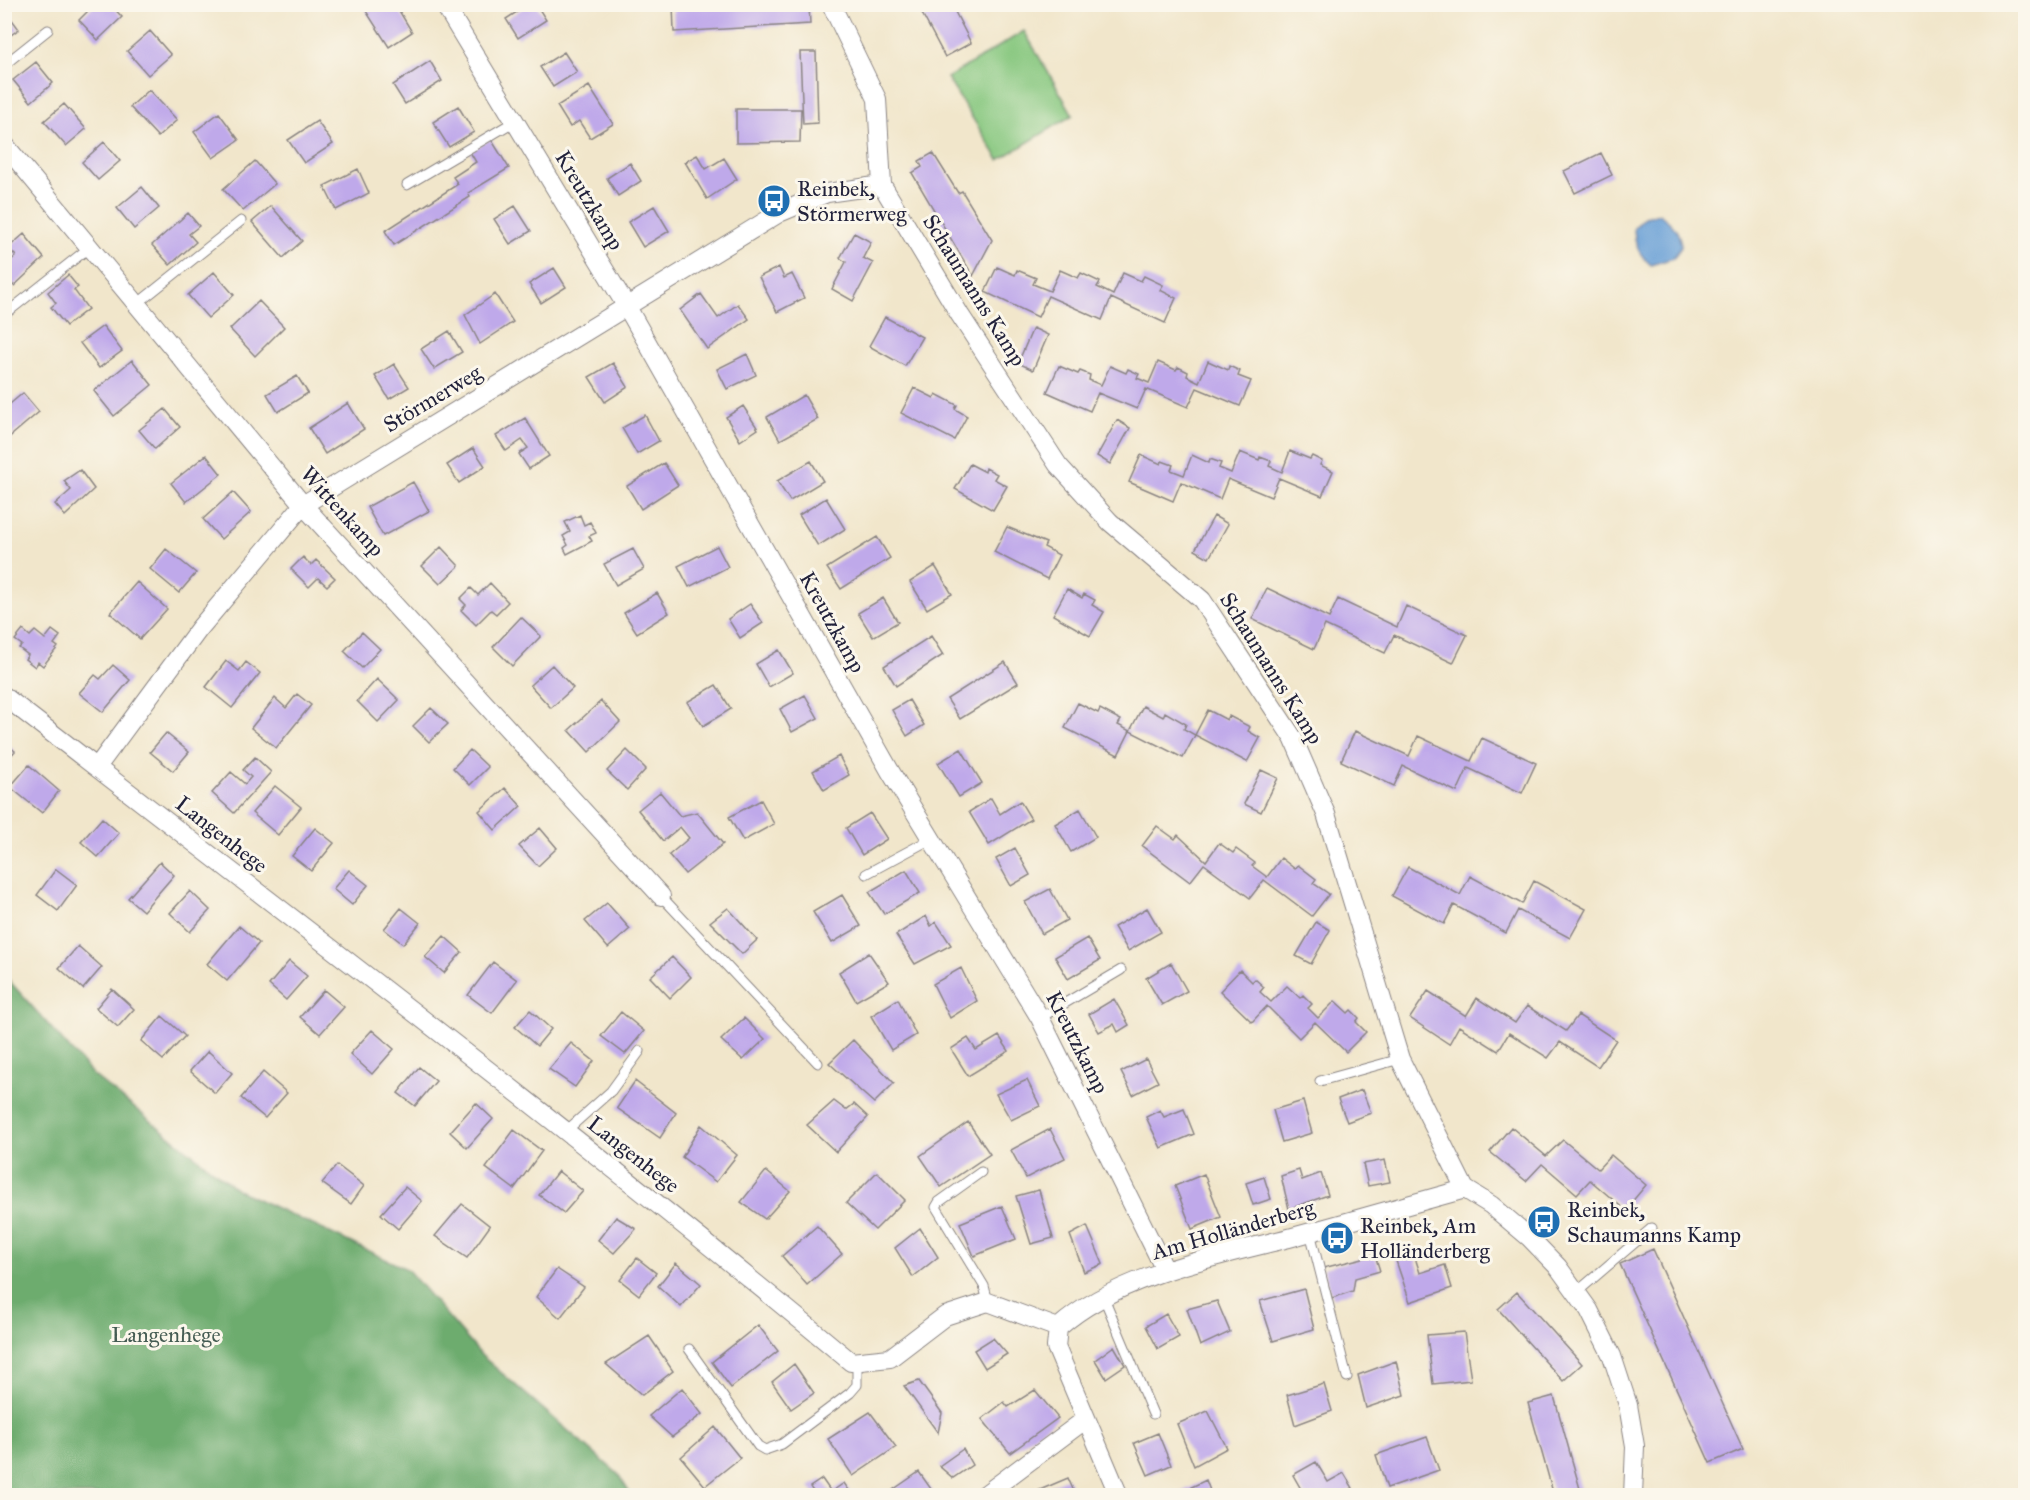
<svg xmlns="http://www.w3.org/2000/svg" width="2030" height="1500" font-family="'IM FELL Great Primer',serif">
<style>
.green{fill:#87c77f;stroke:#54745d;stroke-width:1.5}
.forest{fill:#6dac6e;stroke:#486754;stroke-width:1.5}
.water{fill:#689fd6;stroke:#456088;stroke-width:1.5}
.building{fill:#bfa9ea}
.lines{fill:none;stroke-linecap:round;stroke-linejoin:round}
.lane-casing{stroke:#8a8483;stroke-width:11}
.street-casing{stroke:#8a8483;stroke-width:20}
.lane{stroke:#fff;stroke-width:9}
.street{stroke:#fff;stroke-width:18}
.labels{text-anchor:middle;stroke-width:6;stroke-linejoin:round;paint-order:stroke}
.poi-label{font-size:22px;fill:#22223b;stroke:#fbf7ec;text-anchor:start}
.street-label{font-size:22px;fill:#22223b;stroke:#fbf7ec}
.park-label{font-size:22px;fill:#455c53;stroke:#fbf7ec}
</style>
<rect width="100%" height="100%" fill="#fbf7ec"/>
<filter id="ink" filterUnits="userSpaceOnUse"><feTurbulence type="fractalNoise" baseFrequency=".0167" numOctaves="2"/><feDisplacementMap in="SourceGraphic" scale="12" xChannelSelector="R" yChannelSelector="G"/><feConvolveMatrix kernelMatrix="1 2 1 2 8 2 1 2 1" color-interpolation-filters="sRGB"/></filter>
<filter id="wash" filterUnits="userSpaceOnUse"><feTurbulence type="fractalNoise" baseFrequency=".008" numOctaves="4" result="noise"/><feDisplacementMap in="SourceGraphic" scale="24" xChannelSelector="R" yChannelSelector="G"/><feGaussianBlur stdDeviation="1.35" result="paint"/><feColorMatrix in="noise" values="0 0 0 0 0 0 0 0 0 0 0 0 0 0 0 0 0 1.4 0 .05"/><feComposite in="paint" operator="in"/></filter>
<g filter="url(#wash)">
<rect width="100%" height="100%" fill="#f1e6cb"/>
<!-- green -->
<path class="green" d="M1024 31 1073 115 999 160 947 78Z"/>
<!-- forest -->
<path class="forest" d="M5 976 93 1075 238 1190 407 1269 482 1356 618 1474 631 1495H12L4 1488Z"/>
<!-- water -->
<path class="water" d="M1659 214C1672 223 1680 231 1681 247L1673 258 1651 265C1638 254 1635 245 1634 228L1645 217Z"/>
<g id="blocks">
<!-- building -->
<path class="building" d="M95 4H110L122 17 98 40 79 20Z
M377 4H395L412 32 389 47 366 11Z
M529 4H536L546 20 518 38 506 19Z
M673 4H803L809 6 810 24 674 32Z
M917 4H951L971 43 945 57Z
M4 9 19 29 4 40Z
M150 31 171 55 148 75 127 51Z
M564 52 577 72 553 87 540 67Z
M800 52H816L818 123 803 124Z
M430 61 442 81 405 104 393 85Z
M36 62 53 83 31 102 13 80Z
M589 86 613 124 590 138 579 121 570 127 557 106Z
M149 90 177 120 158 137 130 107Z
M64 104 86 129 66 146 44 121Z
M458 106 474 132 449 147 433 122Z
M736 109H801L800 142 736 143Z
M219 113 239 140 213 158 194 132Z
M317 121 333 144 304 163 288 140Z
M491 139 509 168 468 193 470 197 394 245 385 231 458 184 453 177 476 162 470 152Z
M104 142 120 161 98 180 82 162Z
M933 153 958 193 962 191 992 240 973 276 912 173 922 167 919 161Z
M1601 153 1612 175 1575 193 1564 171Z
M697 155 706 169 724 158 737 179 707 199 685 162Z
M255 161 275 184 243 211 223 189Z
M630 163 641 181 618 196 607 178Z
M358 169 369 193 336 210 324 186Z
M142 187 159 208 134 229 117 208Z
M271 206 302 241 283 258 252 222Z
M515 206 531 231 510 244 494 219Z
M654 206 669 231 643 247 628 222Z
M188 213 199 226 189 234 196 242 170 265 152 245Z
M854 233 871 242 863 258 873 263 853 301 832 289 846 262 840 258Z
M24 234 44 258 14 286 4 276V266L16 256 8 248Z
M779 267 784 278 792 274 804 298 777 312 759 277Z
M997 267 1015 275 1017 270 1036 278 1033 284 1050 291 1060 270 1078 278 1081 273 1100 282 1097 287 1113 295 1123 273 1141 281 1144 276 1163 285 1160 290 1176 298 1165 323 1111 298 1102 320 1048 296 1038 317 985 292Z
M554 268 566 287 541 303 529 284Z
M214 272 234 295 208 318 188 295Z
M68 275 78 287 74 290 88 309 66 326 51 307 56 303 48 292Z
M495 294 513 322 480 344 465 315Z
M701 294 718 318 738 304 749 319 707 349 680 310Z
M259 301 284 327 255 356 230 329Z
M885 317 922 337 905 366 869 346Z
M103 326 122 351 99 368 80 343Z
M1033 328 1048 335 1033 370 1018 363Z
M449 331 462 352 434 369 421 349Z
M747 354 756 375 727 389 717 369Z
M132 360 152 385 114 416 94 391Z
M1208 361 1228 370 1229 366 1240 371 1238 376 1251 381 1240 406 1197 388 1188 407 1146 389 1137 409 1098 393 1090 411 1047 392 1059 366 1078 374 1080 371 1090 375 1089 380 1101 385 1110 366 1126 373 1128 369 1139 374 1137 378 1149 383 1158 362 1176 370 1178 367 1188 372 1187 376 1199 382Z
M613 363 628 387 605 402 589 377Z
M394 364 409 387 389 399 375 376Z
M297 376 308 393 278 412 267 394Z
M914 388 934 398 936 394 957 405 955 409 967 416 954 440 901 413Z
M23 393 39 412 6 440 4 409Z
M804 395 818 419 780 440 767 417Z
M348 403 364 429 325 454 309 428Z
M743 406 758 429 740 441 726 417Z
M165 409 180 427 155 449 139 430Z
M645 415 659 441 637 454 622 428Z
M525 418 549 456 529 469 519 454 528 448 522 440 506 451 496 436Z
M1117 420 1130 428 1110 464 1097 456Z
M473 448 485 466 459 483 447 465Z
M1290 451 1310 459 1312 456 1322 461 1320 465 1333 471 1322 496 1279 478 1271 497 1228 479 1220 499 1181 482 1173 501 1129 482 1141 455 1161 464 1162 461 1173 465 1171 470 1184 475 1192 455 1209 463 1210 459 1221 463 1219 468 1231 473 1240 452 1259 460 1260 457 1271 461 1269 466 1282 472Z
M206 455 221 474 186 502 171 483Z
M811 461 823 481 790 501 777 481Z
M664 463 678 485 641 509 627 486Z
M970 464 985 472 986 468 997 474 994 479 1007 486 993 510 955 489Z
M80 470 94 489 65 516 55 504 71 490 64 481Z
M413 482 429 511 383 536 367 507Z
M233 492 251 512 221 539 203 519Z
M826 498 845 529 818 546 799 515Z
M580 515 584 525 590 522 596 533 589 536 592 541 567 554 564 548 568 545 563 536 570 532 565 522Z
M1214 516 1228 524 1209 558 1195 550Z
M1007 527 1046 543 1044 547 1059 555 1047 579 994 552Z
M877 537 890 558 841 589 827 568Z
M717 546 728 567 689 587 678 566Z
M441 547 459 566 440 584 422 566Z
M166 549 196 573 179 593 150 569Z
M633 549 644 569 616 585 604 564Z
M303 557 311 565 316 560 335 578 327 586 318 578 309 587 291 569Z
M935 566 952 594 927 609 910 582Z
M137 582 167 609 140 639 110 613Z
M490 583 508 602 496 614 491 610 476 625 461 610 466 605 460 599 471 588 478 595Z
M1267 588 1329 618 1338 599 1397 627 1406 606 1467 635 1453 663 1394 635 1385 653 1325 625 1314 649 1252 619Z
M1067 589 1082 598 1084 594 1095 600 1092 605 1104 612 1090 636 1053 615Z
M657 593 669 613 637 633 624 613Z
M883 598 898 622 873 637 858 613Z
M750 604 763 623 740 638 728 619Z
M521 617 541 636 512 666 493 647Z
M23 630 30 636 35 631 45 639 52 630 60 636 54 644 58 647 43 666 38 662 35 667 25 659 28 655 19 648 22 645 15 640Z
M362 632 380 649 362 668 344 651Z
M931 636 943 655 896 686 884 666Z
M779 650 793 673 769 687 756 664Z
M226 661 239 671 246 662 260 673 232 708 206 687Z
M1005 662 1018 683 960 719 947 699Z
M113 665 130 680 103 712 79 693 95 675 100 679Z
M552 665 573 688 551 708 530 685Z
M377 679 399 700 378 722 357 701Z
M716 685 731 709 703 726 687 702Z
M297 694 311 705 276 748 251 728 275 698 286 708Z
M805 695 818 718 792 732 780 709Z
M909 700 924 725 907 736 892 710Z
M601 701 620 722 589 752 569 730Z
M1078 703 1098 713 1100 709 1121 720 1118 725 1130 731 1118 755 1065 728Z
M1143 706 1163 717 1165 712 1186 724 1184 729 1195 735 1183 758 1130 731Z
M431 708 448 724 429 742 413 726Z
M1208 710 1227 720 1229 716 1250 727 1248 731 1260 738 1247 762 1195 735Z
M1355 731 1409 756 1418 736 1471 761 1482 738 1536 763 1522 793 1468 768 1457 792 1403 766 1394 786 1341 761Z
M166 733 189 752 173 771 150 752Z
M4 742 15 751 4 763Z
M961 749 982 783 959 797 938 763Z
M470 750 488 767 470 785 453 768Z
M627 750 646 769 627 790 607 771Z
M839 756 849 775 824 790 813 771Z
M255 757 271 772 234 813 212 793 231 772 245 784 251 777 243 770Z
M29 765 59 791 42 813 10 787Z
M1261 770 1278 778 1261 812 1244 804Z
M275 786 301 807 278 835 252 813Z
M505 788 521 806 495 830 479 811Z
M660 792 680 816 697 812 723 844 685 874 669 855 689 838 680 827 663 841 638 810Z
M991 798 1000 814 1020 801 1031 819 989 845 969 812Z
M761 800 774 824 743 841 729 817Z
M1080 809 1096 837 1071 852 1055 824Z
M870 813 887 839 862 855 846 828Z
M102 818 119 833 98 857 81 842Z
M1157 826 1175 839 1178 835 1206 861 1219 843 1233 853 1236 849 1255 863 1252 866 1267 877 1281 858 1295 869 1298 865 1316 879 1313 883 1329 894 1312 916 1264 880 1250 898 1204 864 1190 882 1142 846Z
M315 828 334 843 311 871 292 856Z
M540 828 557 848 538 866 519 846Z
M1015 848 1030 875 1011 886 996 859Z
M160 862 174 875 143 911 128 898Z
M1408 867 1460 895 1470 876 1522 904 1534 881 1586 909 1570 938 1518 910 1506 933 1454 905 1444 924 1392 896Z
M56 869 77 885 58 911 37 895Z
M349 870 368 885 352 905 333 889Z
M906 870 920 893 884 914 869 892Z
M1050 889 1067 920 1042 934 1025 902Z
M190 891 210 910 190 932 170 913Z
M842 895 861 926 832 943 813 912Z
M607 903 630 929 608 948 585 921Z
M401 908 420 923 403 944 384 929Z
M728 908 757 940 742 954 710 922Z
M1147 908 1161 932 1128 951 1114 927Z
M926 916 931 926 936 922 951 945 915 964 896 935Z
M1316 922 1330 930 1311 964 1296 956Z
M239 926 259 943 227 981 207 964Z
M444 936 462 952 444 973 425 957Z
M1087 938 1100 960 1068 979 1055 957Z
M78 946 102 967 83 989 59 968Z
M869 953 889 982 856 1001 839 972Z
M672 957 691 977 670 998 650 977Z
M289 961 307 976 286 1000 269 985Z
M493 962 517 980 492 1013 468 995Z
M1171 963 1187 991 1162 1005 1146 978Z
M961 968 977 1001 950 1018 933 984Z
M1240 970 1252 982 1255 979 1264 987 1260 992 1271 1002 1287 986 1300 998 1303 995 1312 1004 1308 1008 1318 1018 1335 1001 1348 1013 1351 1010 1359 1018 1356 1022 1366 1032 1346 1052 1315 1022 1299 1038 1267 1006 1252 1022 1220 991Z
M112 989 134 1009 118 1027 96 1008Z
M324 990 344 1007 320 1034 300 1017Z
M1428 991 1466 1016 1477 998 1515 1023 1527 1006 1566 1031 1578 1015 1616 1040 1598 1067 1560 1042 1548 1058 1509 1033 1498 1051 1459 1026 1449 1044 1410 1018Z
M898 999 916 1035 891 1050 871 1016Z
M1114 999 1129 1025 1118 1032 1114 1024 1099 1032 1089 1014Z
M530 1010 551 1029 537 1046 515 1027Z
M621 1012 644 1031 625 1054 601 1036Z
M162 1016 185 1036 163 1060 141 1041Z
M744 1018 765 1039 743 1060 721 1040Z
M372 1030 394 1049 372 1074 350 1054Z
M999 1036 1009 1051 968 1076 951 1049 968 1038 976 1050Z
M853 1040 894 1083 874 1103 829 1063Z
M571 1043 594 1061 575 1087 549 1069Z
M208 1051 232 1073 215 1093 190 1071Z
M1146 1059 1158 1082 1133 1095 1121 1072Z
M419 1067 436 1081 415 1106 398 1093Z
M263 1072 287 1093 265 1118 241 1098Z
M1027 1080 1040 1106 1011 1120 996 1094Z
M635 1081 676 1113 660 1138 617 1108Z
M1362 1090 1371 1113 1347 1122 1338 1099Z
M834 1101 846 1110 854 1104 868 1117 836 1152 807 1125Z
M1303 1101 1312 1133 1282 1142 1273 1110Z
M476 1103 493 1119 467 1148 450 1132Z
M1184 1109 1194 1134 1161 1148 1146 1117 1160 1110 1164 1117Z
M968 1122 990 1154 941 1187 920 1156Z
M701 1125 737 1155 716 1182 682 1157Z
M1511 1127 1546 1156 1563 1140 1598 1169 1611 1155 1646 1185 1625 1210 1590 1180 1577 1194 1542 1164 1526 1181 1490 1152Z
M1050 1129 1065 1158 1026 1178 1011 1150Z
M514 1130 542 1151 514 1189 486 1168Z
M1385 1160 1390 1182 1368 1186 1363 1164Z
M337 1165 364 1186 351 1204 322 1183Z
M1299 1170 1302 1180 1321 1173 1328 1195 1289 1209 1281 1176Z
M558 1171 583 1191 564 1213 539 1195Z
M766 1171 790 1191 765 1219 741 1202Z
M877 1172 905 1200 875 1230 846 1203Z
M1204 1174 1221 1217 1192 1229 1175 1186Z
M1264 1177 1271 1199 1253 1205 1246 1183Z
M405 1187 422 1201 398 1229 381 1214Z
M1039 1190 1053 1238 1031 1244 1016 1196Z
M462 1204 490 1226 467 1258 435 1236Z
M1002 1206 1016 1239 974 1256 960 1223Z
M616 1217 636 1229 614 1253 598 1240Z
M817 1226 842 1254 807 1285 782 1256Z
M1087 1226 1103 1264 1084 1272 1070 1235Z
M920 1228 938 1257 913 1277 895 1248Z
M1411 1245 1420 1273 1445 1265 1452 1288 1410 1302 1393 1252Z
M1653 1249 1743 1449 1710 1463 1620 1264Z
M1375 1255 1380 1271 1355 1278 1353 1291 1332 1298 1323 1268Z
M637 1258 656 1273 639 1295 620 1280Z
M676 1263 701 1284 681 1307 658 1286Z
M557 1269 584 1287 560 1318 536 1297Z
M1304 1289 1314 1329 1273 1341 1260 1301Z
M1517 1292 1582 1364 1563 1381 1498 1309Z
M1217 1301 1230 1332 1200 1346 1187 1309Z
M1166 1314 1179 1337 1158 1349 1146 1326Z
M758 1325 778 1351 731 1388 712 1362Z
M1464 1332 1471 1380 1433 1384 1427 1335Z
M649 1336 673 1371 642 1395 606 1364Z
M993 1338 1007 1354 985 1368 974 1350Z
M1114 1346 1125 1365 1106 1378 1095 1360Z
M1396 1361 1404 1395 1366 1408 1358 1375Z
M794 1364 814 1393 791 1409 772 1382Z
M919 1381 942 1413 938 1433 904 1386Z
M1324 1384 1332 1411 1295 1425 1287 1395Z
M682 1388 702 1414 672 1437 649 1416Z
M1035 1390 1058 1418 1010 1453 982 1419 1004 1402 1008 1407Z
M1554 1396 1582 1496H1554L1528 1403Z
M1208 1411 1227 1448 1194 1466 1177 1424Z
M870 1412 896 1447 853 1476 828 1439Z
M715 1427 740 1458 705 1486 681 1457Z
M1158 1433 1171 1465 1148 1475 1134 1443Z
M1427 1437 1439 1470 1387 1488 1376 1455Z
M963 1449 972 1465 953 1478 939 1466Z
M1316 1462 1328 1482 1344 1473 1353 1488 1340 1496H1305L1293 1475Z
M919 1472 936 1496H884Z
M1068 1478 1076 1496H1036L1035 1492Z
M822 1479 831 1492 844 1483 853 1496H816L810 1487Z
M1206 1480 1212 1496H1173Z"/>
</g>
</g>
<g filter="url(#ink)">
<use href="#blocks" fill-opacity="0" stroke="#8a8483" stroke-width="1.5"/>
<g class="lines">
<defs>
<path id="lane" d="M4 65 48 30
M407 185 515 121
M137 304 241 221
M4 315 90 247
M866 874 931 839
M661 896 818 1063
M1040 1018 1121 970
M1320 1081 1400 1059
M566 1131 611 1091 640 1051
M981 1172 939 1202 936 1207 984 1286 988 1302
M1310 1232 1347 1377
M1577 1292 1652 1228
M1104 1298 1153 1414
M689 1349 758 1446 765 1450 782 1444 850 1393 857 1385V1361"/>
<path id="street" d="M444 4 627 307 890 771 1040 1018 1165 1270
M831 4 877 99 882 185 960 315 1058 465 1110 522 1202 600 1293 738 1326 814 1400 1059 1465 1189 1491 1205 1529 1237 1558 1267 1589 1310 1612 1356 1628 1405 1635 1446 1633 1496
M4 144 303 505 661 896
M4 696C288 916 575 1132 851 1362L890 1358 945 1316 988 1302 1058 1328
M97 767 199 629 303 505 779 213 827 193 882 185
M983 1496 1086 1419
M1119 1496 1056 1347 1058 1328C1117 1275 1214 1257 1289 1238 1348 1222 1407 1205 1465 1189"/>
</defs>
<!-- lane casing -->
<use href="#lane" class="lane-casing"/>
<!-- street casing -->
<use href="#street" class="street-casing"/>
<!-- lane -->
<use href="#lane" class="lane"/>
<!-- street -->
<use href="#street" class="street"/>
</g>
</g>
<!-- icons -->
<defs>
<symbol id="bus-disc" viewBox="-11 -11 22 22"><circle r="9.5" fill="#1f6fb2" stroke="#fbf7ec"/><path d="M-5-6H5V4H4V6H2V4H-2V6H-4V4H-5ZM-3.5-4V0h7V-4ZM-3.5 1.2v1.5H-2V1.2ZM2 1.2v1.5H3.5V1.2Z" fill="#fff"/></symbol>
</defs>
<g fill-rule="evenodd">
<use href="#bus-disc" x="755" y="182" width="38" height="38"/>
<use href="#bus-disc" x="1525" y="1203" width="38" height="38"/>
<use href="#bus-disc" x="1318" y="1219" width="38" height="38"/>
</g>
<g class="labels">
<!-- poi labels -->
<g class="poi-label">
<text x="797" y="196">Reinbek,<tspan x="797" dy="25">Störmerweg</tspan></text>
<text x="1567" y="1217">Reinbek,<tspan x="1567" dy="25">Schaumanns Kamp</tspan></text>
<text x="1360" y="1233">Reinbek, Am<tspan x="1360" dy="25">Holländerberg</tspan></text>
</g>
<!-- street labels -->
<g class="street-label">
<text transform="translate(590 200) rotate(59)" y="8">Kreutzkamp</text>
<text transform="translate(975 290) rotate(58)" y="8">Schaumanns Kamp</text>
<text transform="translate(432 398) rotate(-31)" y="8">Störmerweg</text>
<text transform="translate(343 511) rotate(48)" y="8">Wittenkamp</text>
<text transform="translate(833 622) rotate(61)" y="8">Kreutzkamp</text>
<text transform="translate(1272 668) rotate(58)" y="8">Schaumanns Kamp</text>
<text transform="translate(222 834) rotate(38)" y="8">Langenhege</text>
<text transform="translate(1078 1042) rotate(63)" y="8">Kreutzkamp</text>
<text transform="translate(634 1154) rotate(38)" y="8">Langenhege</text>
<text transform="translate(1233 1229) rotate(-16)" y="8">Am Holländerberg</text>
</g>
<!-- park labels -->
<g class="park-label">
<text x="166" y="1342">Langenhege</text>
</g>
</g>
<!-- margin -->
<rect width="2030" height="1500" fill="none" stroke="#fbf7ec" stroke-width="24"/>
</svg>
